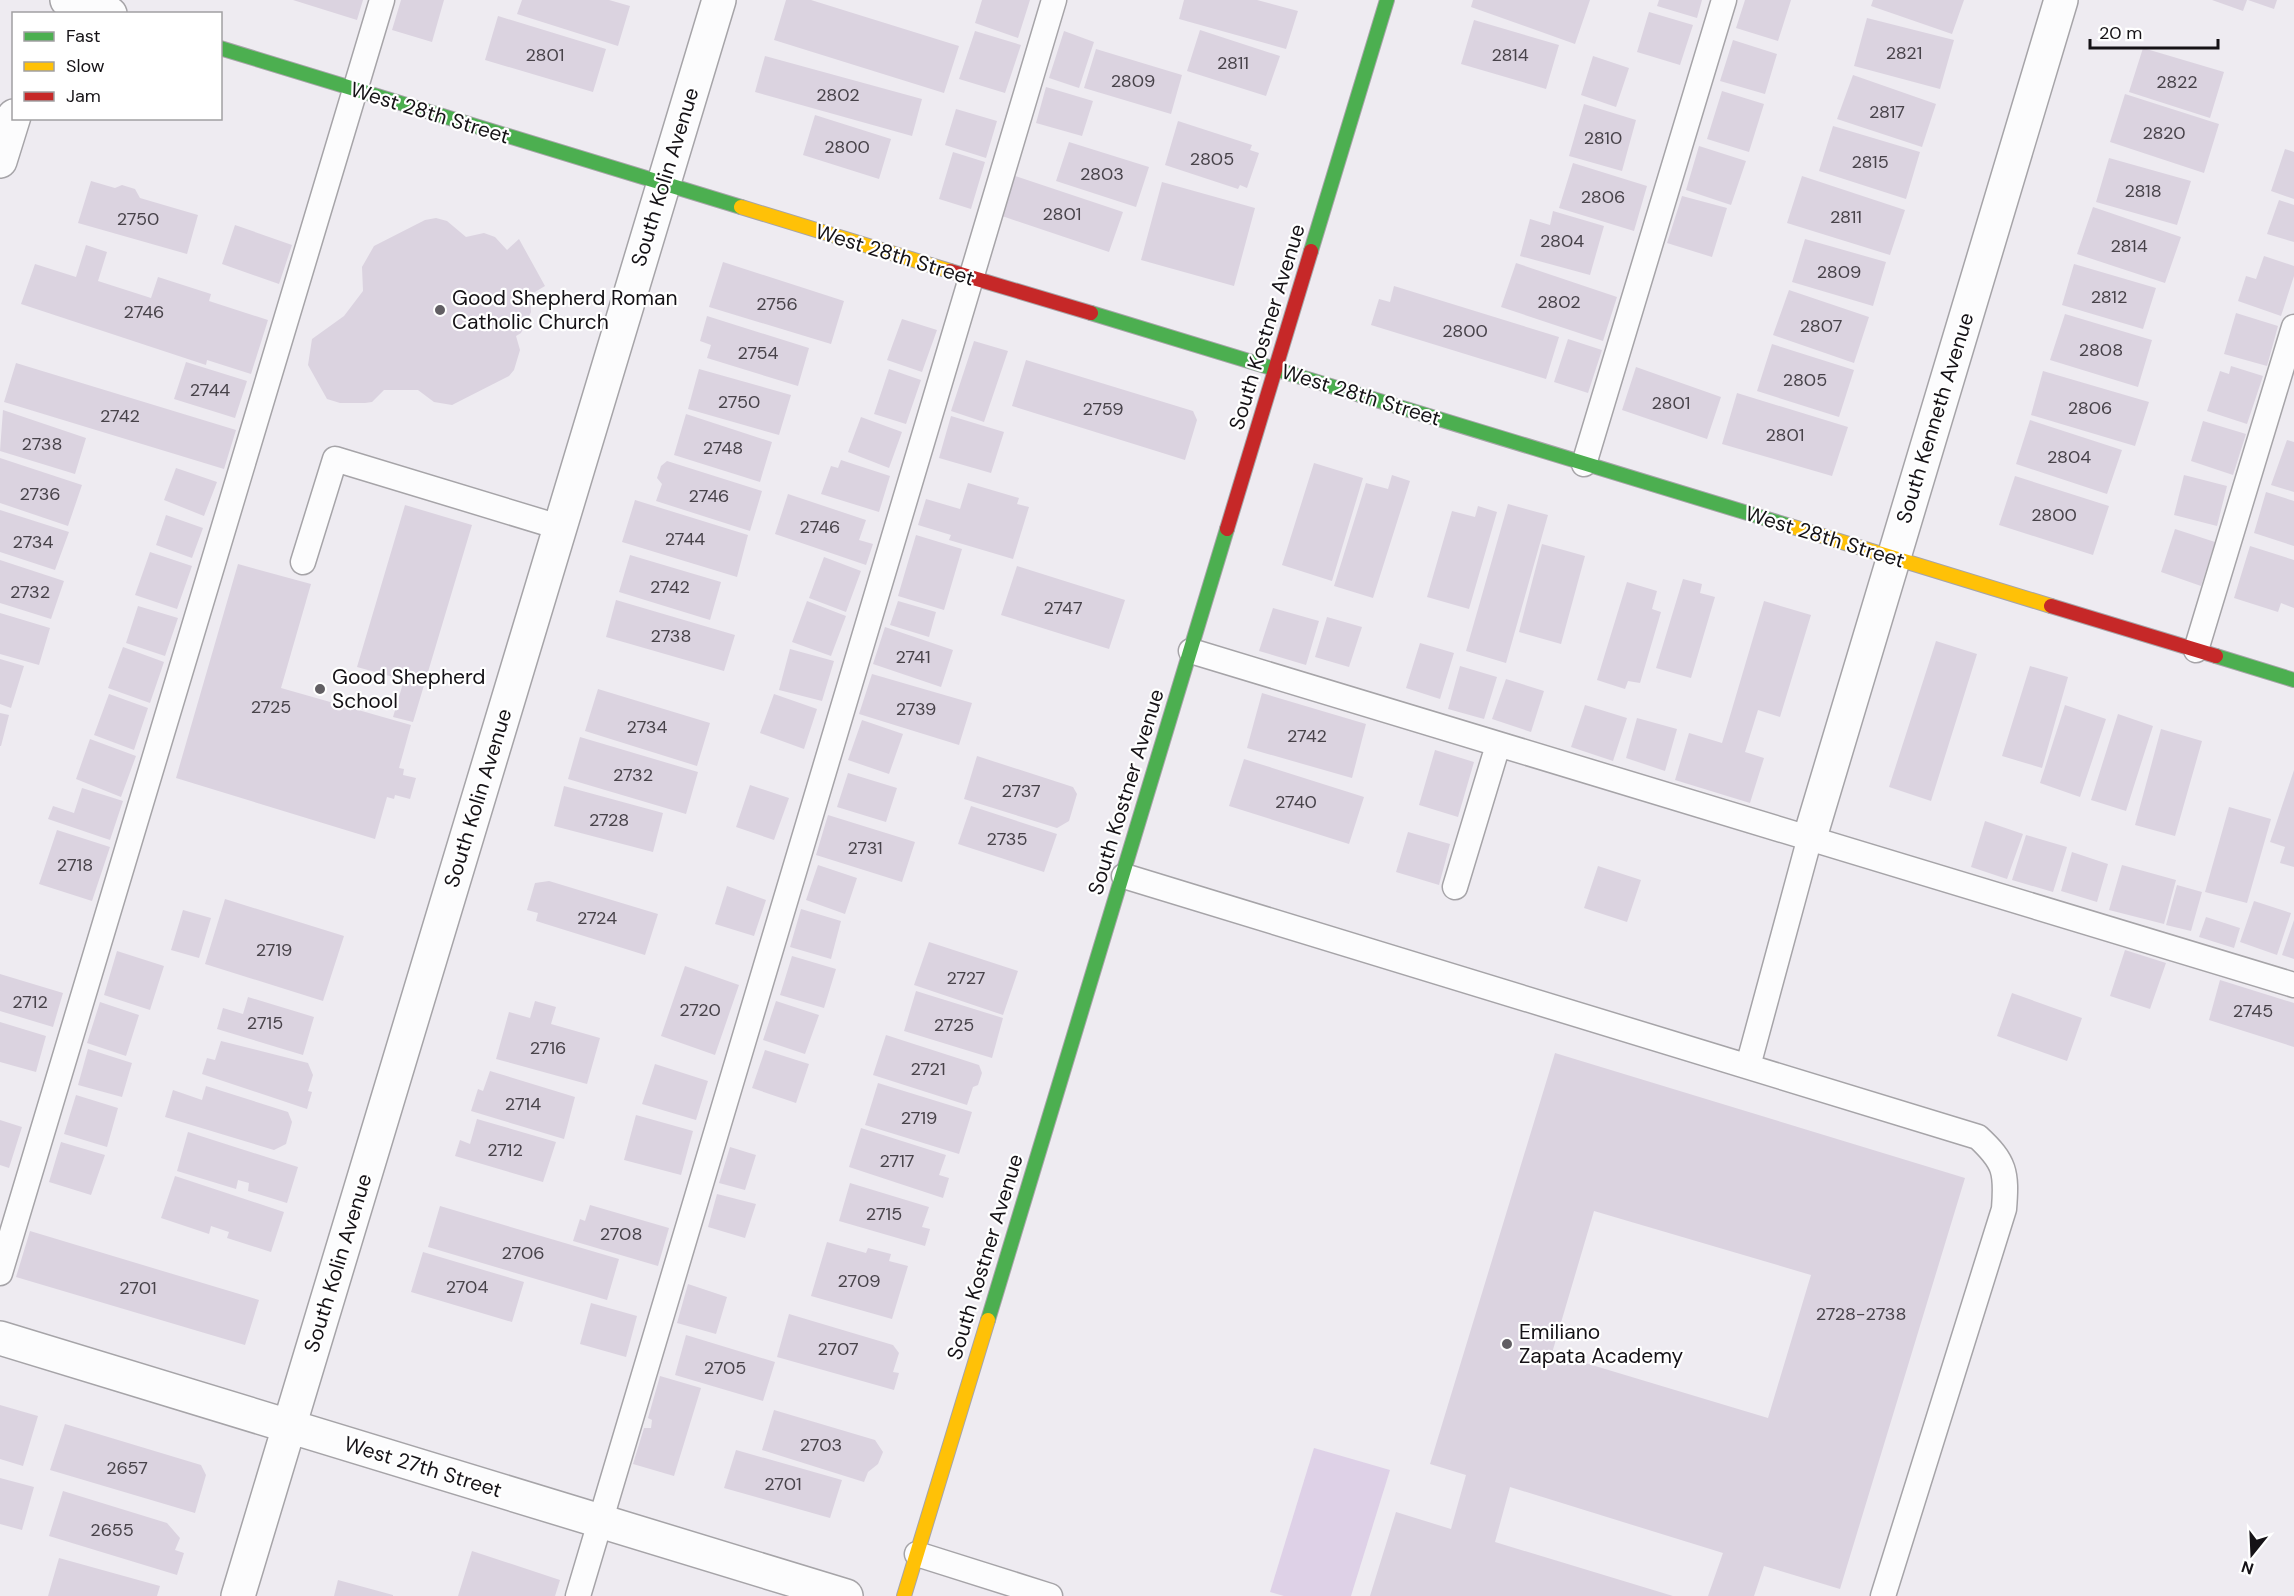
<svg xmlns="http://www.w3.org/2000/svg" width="2294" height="1596" font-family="'DM Sans',sans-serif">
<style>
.green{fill:#ded1e7}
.building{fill:#dbd3e0;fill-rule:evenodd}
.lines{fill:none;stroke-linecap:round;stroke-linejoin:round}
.lane-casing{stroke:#a6a4a8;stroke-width:27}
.street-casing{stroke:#a6a4a8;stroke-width:36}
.fast-casing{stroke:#a6a4a8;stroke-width:16}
.slow-casing{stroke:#a6a4a8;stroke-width:16}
.jam-casing{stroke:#a6a4a8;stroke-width:16}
.lane{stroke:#fcfcfd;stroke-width:24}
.street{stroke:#fcfcfd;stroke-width:33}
.fast{stroke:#4caf50;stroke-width:14}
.slow{stroke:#ffc107;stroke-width:14}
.jam{stroke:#c62828;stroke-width:14}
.poi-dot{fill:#615e63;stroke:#fff;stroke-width:2}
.labels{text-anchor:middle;stroke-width:4.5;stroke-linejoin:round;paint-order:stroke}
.number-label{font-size:18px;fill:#48434a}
.street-label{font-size:21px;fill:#151216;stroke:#fff}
.poi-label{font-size:21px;fill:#151216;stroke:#fff;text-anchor:start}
</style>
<rect width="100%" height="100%" fill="#eeebf1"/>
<!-- green -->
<path class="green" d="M1314 1448 1390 1470 1351 1596H1284L1270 1592Z"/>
<!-- building -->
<path class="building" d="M293 0H363L357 20Z
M401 0H444L432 42 392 30Z
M522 0H609L630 6 618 46 517 14Z
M786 0H811L959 46 944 93 774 40Z
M982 0H1030L1018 38 975 23Z
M1184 0H1257L1298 11 1286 49 1179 19Z
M1473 0H1590L1575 44 1471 7Z
M1659 0H1702L1697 18 1657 6Z
M1745 0H1791L1778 41 1736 28Z
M1873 0H1964L1952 34 1871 6Z
M2212 0H2247L2243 11Z
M2248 0H2277L2274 9Z
M1649 12 1693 25 1680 65 1637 52Z
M498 16 606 49 593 92 485 60Z
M1867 18 1954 40 1940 89 1854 66Z
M1474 20 1559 45 1546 89 1461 64Z
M1200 30 1280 56 1266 96 1187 71Z
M975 31 1021 45 1005 93 959 79Z
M1064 31 1094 42 1079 88 1049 78Z
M1733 40 1777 54 1765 94 1720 81Z
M2143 48 2224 72 2210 118 2129 92Z
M1096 49 1182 75 1171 114 1084 88Z
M765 56 922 99 912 136 755 92Z
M1593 56 1629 68 1616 107 1581 95Z
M1853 75 1936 104 1922 147 1837 119Z
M1046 87 1093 101 1082 136 1036 123Z
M1722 91 1764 104 1749 152 1707 139Z
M2125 94 2219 124 2204 173 2110 142Z
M1584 104 1636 120 1622 171 1569 156Z
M956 109 997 121 986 158 945 145Z
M815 115 891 139 879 179 803 155Z
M1178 121 1252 145 1250 150 1259 153 1247 188 1240 185 1238 189 1165 165Z
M1833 126 1920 152 1906 199 1819 171Z
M1069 142 1149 167 1136 207 1056 181Z
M1699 146 1746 161 1731 205 1686 190Z
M2285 149 2294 152V199L2271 191Z
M953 152 985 162 971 209 939 199Z
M2109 158 2191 181 2177 225 2096 202Z
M1573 163 1647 186 1634 231 1559 208Z
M1015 176 1123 212 1109 252 1002 216Z
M1802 176 1905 210 1890 255 1787 223Z
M91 181 115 188 122 185 135 189 140 198 198 215 187 254 78 223Z
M1162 182 1255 208 1234 286 1141 260Z
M1682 196 1727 208 1712 257 1667 243Z
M2279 200 2294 205V242L2267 234Z
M2093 207 2181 237 2165 283 2077 254Z
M1553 211 1604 226 1590 275 1520 256 1530 219 1550 225Z
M436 218 447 221 466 237 484 233 495 237 507 250 519 239 545 286 530 295 531 312 521 333 516 336 520 350 514 370 509 376 452 405 434 402 418 390H384L372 402 365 403H340L327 399 308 365 312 339 344 316 363 291 362 267 374 246 425 220Z
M235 225 292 245 279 284 222 264Z
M1805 239 1886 262 1873 306 1792 282Z
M86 245 107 252 98 281 151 298 158 277 211 294 209 301 268 320 251 374 207 360 206 365 21 304 35 264 76 277Z
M2264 256 2294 266V276L2281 316 2238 301 2246 276 2256 279Z
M723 262 844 301 831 344 709 307Z
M1516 263 1617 297 1603 341 1501 307Z
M2074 264 2156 288 2143 329 2062 305Z
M1394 286 1559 337 1546 379 1371 325 1379 299 1390 302Z
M1789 290 1869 317 1854 363 1773 335Z
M2236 313 2278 326 2267 366 2224 354Z
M2065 314 2152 340 2138 387 2050 360Z
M707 316 809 348 798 386 707 358 711 345 700 341Z
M902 319 937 330 922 372 887 360Z
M1568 339 1602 350 1588 393 1554 382Z
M974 341 1008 351 984 422 951 411Z
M1772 344 1854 370 1839 417 1757 391Z
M1026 360 1193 411 1197 420 1185 460 1012 406Z
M186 362 247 381 235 418 174 399Z
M16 363 236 430 224 469 4 402Z
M2231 366 2263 376 2247 424 2207 411 2220 371 2229 374Z
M1636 367 1721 397 1707 439 1622 410Z
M699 369 791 395 779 435 688 409Z
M889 369 921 380 906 424 874 414Z
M2043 371 2149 402 2135 446 2031 415Z
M1737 393 1848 427 1832 476 1722 444Z
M3 410 86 438 75 474 0 451Z
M686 414 772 442 760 482 674 455Z
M951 416 1004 432 991 473 939 458Z
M861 417 902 432 889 468 848 452Z
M2030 420 2122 450 2107 494 2016 464Z
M2203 421 2246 434 2233 475 2191 461Z
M2287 440 2294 442V492L2271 485Z
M0 458 82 485 68 526 0 503Z
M841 460 890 476 879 512 821 494 831 466 838 468Z
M667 461 762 491 750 531 656 501 662 484 657 478 661 466Z
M1314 463 1363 478 1332 581 1282 565Z
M176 468 217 482 204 516 164 500Z
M1392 475 1410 481 1373 598 1334 586 1366 483 1388 489Z
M2184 475 2227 486 2217 526 2174 515Z
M2015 476 2109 506 2093 555 1999 525Z
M968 483 1019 498 1017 504 1029 507 1013 559 949 540 951 535 918 525 926 499 960 509Z
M2266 492 2294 501V546L2254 533Z
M788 494 866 520 859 540 873 544 866 565 775 534Z
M635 500 748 535 737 577 622 542Z
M1508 504 1548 515 1506 663 1466 651Z
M405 505 472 525 413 722 393 717 404 680 357 667Z
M1478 506 1497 512 1469 609 1427 597 1452 511 1475 517Z
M0 510 69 532 55 570 0 552Z
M166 515 203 528 192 558 156 545Z
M2175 529 2215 542 2201 586 2161 572Z
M916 535 962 549 944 610 898 596Z
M1542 544 1585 556 1561 644 1519 632Z
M2250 546 2294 560V608L2281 603 2278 612 2234 598Z
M150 552 192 566 177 609 135 595Z
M630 555 721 582 710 620 619 592Z
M824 557 861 571 846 612 809 598Z
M0 560 64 581 51 619 0 603Z
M238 564 311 584 281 688 411 725 399 768 404 769 403 775 416 778 410 799 395 795 394 799 387 797 375 839 176 778Z
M1017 566 1125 600 1109 649 1001 615Z
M1683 579 1702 584 1700 593 1715 597 1691 678 1656 668Z
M1627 582 1657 591 1652 609 1661 612 1640 683 1628 681 1625 689 1597 680Z
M616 600 735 635 724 671 606 637Z
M807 601 846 616 831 656 792 642Z
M898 601 936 612 929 637 890 625Z
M1764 601 1811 615 1780 717 1758 710 1745 752 1764 758 1750 803 1675 780 1689 733 1722 743Z
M138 606 178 618 165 656 126 643Z
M1273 608 1319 621 1306 665 1259 651Z
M0 613 50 628 39 665 0 654Z
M1327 617 1362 627 1349 667 1315 657Z
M885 627 953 650 941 687 873 664Z
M1936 641 1977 654 1931 801 1889 787Z
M1420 643 1454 653 1440 699 1406 688Z
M123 647 164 662 150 703 108 688Z
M790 649 834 661 822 701 779 690Z
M0 659 24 666 11 708 0 704Z
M1460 666 1497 677 1484 719 1448 709Z
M2030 666 2068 677 2042 768 2002 756Z
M872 674 972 703 959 745 859 714Z
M1506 679 1544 691 1531 732 1492 719Z
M598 689 710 723 697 766 585 731Z
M1262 693 1366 724 1352 778 1247 748Z
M109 694 148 708 134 750 94 735Z
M774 694 817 709 804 749 760 733Z
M1585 705 1627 718 1613 761 1571 747Z
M2065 705 2106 719 2080 797 2040 783Z
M0 713 9 715 1 746H0Z
M2118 714 2153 726 2126 811 2091 800Z
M1637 718 1677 729 1665 771 1626 758Z
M862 720 903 734 889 774 848 760Z
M2161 729 2202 741 2175 836 2135 825Z
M580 737 698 772 686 814 568 779Z
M90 739 136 756 121 797 76 779Z
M1435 750 1474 762 1458 817 1419 805Z
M977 756 1073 787 1077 794 1069 821 1057 828 964 799Z
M1244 759 1364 797 1349 844 1229 806Z
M2294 770V867L2280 863 2285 847 2270 842Z
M848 773 897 788 886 822 837 807Z
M750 785 789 798 774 840 736 827Z
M564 786 663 813 653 852 554 826Z
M82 788 123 801 110 840 48 819 53 806 74 813Z
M971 806 1057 834 1044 872 958 844Z
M2229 807 2271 819 2247 903 2205 892Z
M828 815 915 842 902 882 816 855Z
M1985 821 2023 834 2007 879 1971 867Z
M57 830 110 847 92 901 39 884Z
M1408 832 1450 844 1439 885 1396 872Z
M2026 835 2067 847 2053 892 2012 880Z
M2072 852 2108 864 2097 902 2061 891Z
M818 865 857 878 845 914 806 900Z
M2122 865 2176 880 2164 924 2109 910Z
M1598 866 1641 880 1627 922 1584 908Z
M549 881 658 914 645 955 536 921 538 913 527 910 535 883Z
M2177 885 2202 892 2191 931 2166 925Z
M727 886 766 900 754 936 715 924Z
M225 899 344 936 323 1001 205 964Z
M2254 901 2291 913 2277 955 2240 942Z
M801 909 841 921 831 959 790 947Z
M183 910 211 918 199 958 171 950Z
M2206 917 2240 928 2234 948 2199 937Z
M2294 920V959L2282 955Z
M929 942 1018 971 1003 1015 914 985Z
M2125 950 2166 963 2150 1009 2110 996Z
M117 951 164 966 150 1010 104 995Z
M792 956 836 969 824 1008 780 995Z
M685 966 739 985 715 1055 661 1036Z
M0 974 63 993 53 1027 0 1011Z
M2220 980 2294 1003V1047L2209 1020Z
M916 991 1003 1018 992 1058 904 1031Z
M2012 993 2082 1018 2067 1061 1997 1036Z
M248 997 314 1017 303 1055 217 1029 223 1008 243 1014Z
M535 1001 556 1007 551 1024 600 1038 587 1084 496 1059 509 1012 530 1018Z
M776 1001 819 1015 805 1054 763 1040Z
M100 1002 139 1015 126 1056 87 1043Z
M0 1022 46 1036 36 1072 0 1062Z
M886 1035 979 1065 982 1073 978 1085 973 1087 967 1105 873 1075Z
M221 1041 308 1063 313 1075 308 1091 312 1092 307 1109 202 1074 207 1058 215 1060Z
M88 1049 132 1063 122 1097 78 1085Z
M765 1050 809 1064 796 1103 752 1088Z
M1555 1053 1965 1178 1840 1589 1764 1566 1754 1596H1708L1723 1553 1510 1487 1495 1542 1673 1596H1370L1396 1512 1451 1529 1466 1475 1430 1464ZM1594 1211 1811 1275 1768 1418 1552 1353Z
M655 1064 708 1081 696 1120 642 1104Z
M490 1071 575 1097 564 1139 471 1111 478 1089 483 1091Z
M878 1083 972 1112 959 1154 865 1125Z
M206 1086 288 1112 292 1122 286 1144 274 1150 165 1117 173 1090 202 1100Z
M76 1095 118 1108 107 1147 64 1134Z
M636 1115 693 1131 681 1175 624 1160Z
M477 1119 556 1142 543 1182 455 1156 460 1140 470 1144Z
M0 1120 22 1127 9 1168 0 1165Z
M861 1128 946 1155 939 1175 949 1178 943 1198 849 1167Z
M188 1132 298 1167 287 1203 248 1191 249 1183 238 1180 236 1189 177 1171Z
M61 1142 105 1155 91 1195 49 1182Z
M730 1147 756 1155 745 1190 719 1183Z
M175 1176 284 1212 271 1252 227 1238 229 1232 211 1226 209 1234 161 1218Z
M850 1183 929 1207 922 1227 930 1229 925 1246 839 1221Z
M717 1194 756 1204 745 1238 708 1227Z
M590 1205 669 1228 658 1266 573 1241 580 1219 585 1221Z
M440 1206 619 1259 607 1300 428 1247Z
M30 1231 259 1300 245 1345 16 1277Z
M827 1242 866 1253 868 1248 891 1254 889 1261 908 1266 892 1319 811 1296Z
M423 1252 524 1282 512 1322 411 1292Z
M688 1284 727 1297 716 1334 677 1323Z
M591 1303 637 1316 626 1357 580 1344Z
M789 1314 893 1345 899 1353 893 1372 899 1373 894 1390 777 1357Z
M686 1335 775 1362 763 1401 675 1375Z
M660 1376 701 1388 674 1476 633 1464 644 1428H651L652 1420 648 1418Z
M0 1405 38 1416 23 1466 0 1459Z
M774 1410 875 1440 883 1452 878 1464 868 1472 864 1482 762 1450Z
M65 1424 201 1465 206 1475 195 1513 50 1470Z
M736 1450 842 1480 830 1518 724 1488Z
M0 1478 34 1487 22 1530 0 1524Z
M63 1491 167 1523 180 1538 175 1550 184 1553 177 1575 49 1536Z
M472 1551 560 1580 555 1596H458Z
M59 1558 160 1586 157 1596H48Z
M338 1580 393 1595V1596H334Z"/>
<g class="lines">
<defs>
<path id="lane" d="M1584 464 1724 0
M303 562 335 459 559 527
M2196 650 2294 327
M1191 651 2294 985
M1124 876 1978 1137C2005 1162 2007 1172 2004 1209L1883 1596
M1455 887 1498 745
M1748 1066 1810 837
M0 1273 382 0
M917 1554 1050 1596
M578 1596 1054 0"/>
<path id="street" d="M67 0 110 14
M0 161 14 116
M1810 837 2061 0
M0 1338 846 1596
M238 1596 719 0"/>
<path id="fast" d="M220 48 741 207
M1311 251 1387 0
M1091 313 1790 526
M2216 656 2294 680
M988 1320 1227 529"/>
<path id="slow" d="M741 207 950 271
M1790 526 2051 606
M904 1596 988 1320"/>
<path id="jam" d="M950 271 1091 313
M1227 529 1311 251
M2051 606 2216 656"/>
</defs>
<!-- lane casing -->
<use href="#lane" class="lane-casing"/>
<!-- street casing -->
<use href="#street" class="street-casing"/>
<!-- fast casing -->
<use href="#fast" class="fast-casing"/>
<!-- slow casing -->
<use href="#slow" class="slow-casing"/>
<!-- jam casing -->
<use href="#jam" class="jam-casing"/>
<!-- lane -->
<use href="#lane" class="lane"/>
<!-- street -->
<use href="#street" class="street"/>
<!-- fast -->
<use href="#fast" class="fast"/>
<!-- slow -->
<use href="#slow" class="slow"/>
<!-- jam -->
<use href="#jam" class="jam"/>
</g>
<!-- markers -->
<g class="poi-dot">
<circle cx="440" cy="310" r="6"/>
<circle cx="320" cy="689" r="6"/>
<circle cx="1507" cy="1344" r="6"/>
</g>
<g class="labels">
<!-- number labels -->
<g class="number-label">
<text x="1904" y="59">2821</text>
<text x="545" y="61">2801</text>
<text x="1510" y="61">2814</text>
<text x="1233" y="69">2811</text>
<text x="1133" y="87">2809</text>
<text x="2177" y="88">2822</text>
<text x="838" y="101">2802</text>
<text x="1887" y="118">2817</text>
<text x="2164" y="139">2820</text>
<text x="1603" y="144">2810</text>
<text x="847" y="153">2800</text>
<text x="1212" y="165">2805</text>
<text x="1870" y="168">2815</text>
<text x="1102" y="180">2803</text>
<text x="2143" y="197">2818</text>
<text x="1603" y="203">2806</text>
<text x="1062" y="220">2801</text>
<text x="1846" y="223">2811</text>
<text x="138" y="225">2750</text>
<text x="1562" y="247">2804</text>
<text x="2129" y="252">2814</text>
<text x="1839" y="278">2809</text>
<text x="2109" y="303">2812</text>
<text x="1559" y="308">2802</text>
<text x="777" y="310">2756</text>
<text x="144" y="318">2746</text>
<text x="1821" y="332">2807</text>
<text x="1465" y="337">2800</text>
<text x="2101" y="356">2808</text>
<text x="758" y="359">2754</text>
<text x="1805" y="386">2805</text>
<text x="210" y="396">2744</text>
<text x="739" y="408">2750</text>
<text x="1671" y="409">2801</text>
<text x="2090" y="414">2806</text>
<text x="1103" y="415">2759</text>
<text x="120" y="422">2742</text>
<text x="1785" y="441">2801</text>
<text x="42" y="450">2738</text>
<text x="723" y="454">2748</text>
<text x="2069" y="463">2804</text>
<text x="40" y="500">2736</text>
<text x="709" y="502">2746</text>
<text x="2054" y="521">2800</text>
<text x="820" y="533">2746</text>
<text x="685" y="545">2744</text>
<text x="33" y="548">2734</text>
<text x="670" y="593">2742</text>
<text x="30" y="598">2732</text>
<text x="1063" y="614">2747</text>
<text x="671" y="642">2738</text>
<text x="913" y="663">2741</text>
<text x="271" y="713">2725</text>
<text x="916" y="715">2739</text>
<text x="647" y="733">2734</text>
<text x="1307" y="742">2742</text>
<text x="633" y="781">2732</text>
<text x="1021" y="797">2737</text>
<text x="1296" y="808">2740</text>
<text x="609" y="826">2728</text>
<text x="1007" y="845">2735</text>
<text x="865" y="854">2731</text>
<text x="75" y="871">2718</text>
<text x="597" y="924">2724</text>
<text x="274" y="956">2719</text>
<text x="966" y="984">2727</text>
<text x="30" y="1008">2712</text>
<text x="700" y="1016">2720</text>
<text x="2253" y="1017">2745</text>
<text x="265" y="1029">2715</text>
<text x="954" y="1031">2725</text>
<text x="548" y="1054">2716</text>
<text x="928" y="1075">2721</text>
<text x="523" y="1110">2714</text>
<text x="919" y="1124">2719</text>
<text x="505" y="1156">2712</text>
<text x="897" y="1167">2717</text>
<text x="884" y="1220">2715</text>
<text x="621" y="1240">2708</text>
<text x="523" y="1259">2706</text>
<text x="859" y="1287">2709</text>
<text x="467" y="1293">2704</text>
<text x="138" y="1294">2701</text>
<text x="1861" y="1320">2728-2738</text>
<text x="838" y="1355">2707</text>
<text x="725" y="1374">2705</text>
<text x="821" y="1451">2703</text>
<text x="127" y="1474">2657</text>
<text x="783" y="1490">2701</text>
<text x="112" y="1536">2655</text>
</g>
<!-- street labels -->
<g class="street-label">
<text transform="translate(430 113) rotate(17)" y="7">West 28th Street</text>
<text transform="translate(665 177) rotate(-73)" y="7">South Kolin Avenue</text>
<text transform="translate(895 255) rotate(17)" y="7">West 28th Street</text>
<text transform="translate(1267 327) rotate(-73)" y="7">South Kostner Avenue</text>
<text transform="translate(1361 395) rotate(17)" y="7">West 28th Street</text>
<text transform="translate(1935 418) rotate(-73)" y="7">South Kenneth Avenue</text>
<text transform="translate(1825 537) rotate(17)" y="7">West 28th Street</text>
<text transform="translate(1126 792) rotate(-73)" y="7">South Kostner Avenue</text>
<text transform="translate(478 798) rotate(-73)" y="7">South Kolin Avenue</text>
<text transform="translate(985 1257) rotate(-73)" y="7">South Kostner Avenue</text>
<text transform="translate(338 1263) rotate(-73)" y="7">South Kolin Avenue</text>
<text transform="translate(423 1467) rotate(17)" y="7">West 27th Street</text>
</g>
<!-- poi labels -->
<g class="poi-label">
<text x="452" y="305">Good Shepherd Roman<tspan x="452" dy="24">Catholic Church</tspan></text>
<text x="332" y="684">Good Shepherd<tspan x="332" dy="24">School</tspan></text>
<text x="1519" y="1339">Emiliano<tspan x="1519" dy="24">Zapata Academy</tspan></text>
</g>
</g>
<!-- legend -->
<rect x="12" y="12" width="210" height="108" fill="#ffffff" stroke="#a1a0a2" stroke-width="1.5"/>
<rect x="24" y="32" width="30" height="9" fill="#4caf50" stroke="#a1a0a2" stroke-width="1.5"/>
<text x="66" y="42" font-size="18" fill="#151216">Fast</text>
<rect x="24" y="62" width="30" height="9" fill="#ffc107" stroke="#a1a0a2" stroke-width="1.5"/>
<text x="66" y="72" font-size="18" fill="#151216">Slow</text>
<rect x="24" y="92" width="30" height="9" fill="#c62828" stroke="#a1a0a2" stroke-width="1.5"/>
<text x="66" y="102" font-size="18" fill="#151216">Jam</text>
<!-- north arrow -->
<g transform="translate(2252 1554) rotate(198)" stroke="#ffffff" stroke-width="4.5" paint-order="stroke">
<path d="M0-4.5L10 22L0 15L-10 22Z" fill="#151216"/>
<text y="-9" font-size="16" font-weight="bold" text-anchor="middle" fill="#151216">N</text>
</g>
<!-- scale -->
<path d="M2090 39v9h128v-9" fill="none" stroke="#151216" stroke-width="3"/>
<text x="2099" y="39" font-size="18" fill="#151216" stroke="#ffffff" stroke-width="4.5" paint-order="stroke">20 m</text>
</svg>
